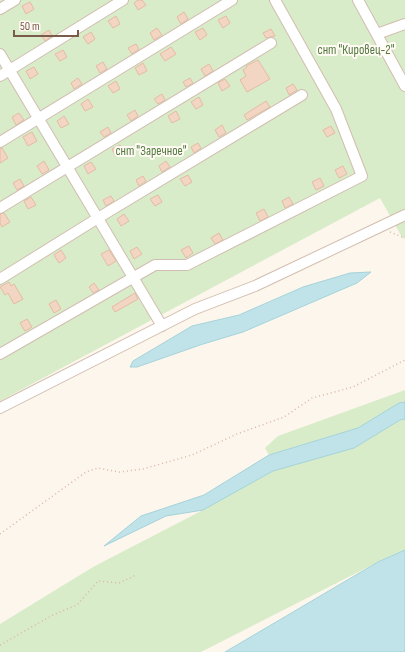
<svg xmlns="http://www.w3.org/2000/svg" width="405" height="652" font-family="'Sofia Sans Condensed',sans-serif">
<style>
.green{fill:#d8ecc9}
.water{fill:#bfe3e8;stroke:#a5d3da}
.building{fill:#f3d5c3;stroke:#e6bba3}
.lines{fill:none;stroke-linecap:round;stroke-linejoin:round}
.minor-casing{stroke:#d1beb0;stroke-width:12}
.path{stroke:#d9b8a5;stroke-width:1.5;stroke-dasharray:1 3;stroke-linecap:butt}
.minor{stroke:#fff;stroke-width:10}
.labels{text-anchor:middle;stroke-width:4;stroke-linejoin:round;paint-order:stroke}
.park-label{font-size:13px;fill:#537a41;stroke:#fffaf3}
</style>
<rect width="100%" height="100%" fill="#fdf6ec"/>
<!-- green -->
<path class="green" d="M0 0H405V238L403 239 380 198 0 401Z
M405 390V402L399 403 358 428 269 455 265 448 278 436Z
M405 419V550L378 562 201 652H0V624L93 567 203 510 273 471 354 448 400 420Z"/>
<!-- water -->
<path class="water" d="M371 272 357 283 243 332 203 344 137 367H130L133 361 192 326 239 315 303 287 350 273Z
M405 402V419L400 420 354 448 273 471 203 510 166 516 104 546 141 516 204 495 269 455 358 428 399 403Z
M405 550V652H225L378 562Z"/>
<!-- building -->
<path class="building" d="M138 0H142L146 5 138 10 134 3Z
M30 2 34 9 26 14 22 6Z
M184 12 188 19 181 24 177 17Z
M116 16 120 24 113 28 108 21Z
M226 16 230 23 223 28 218 20Z
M157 28 162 35 154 40 150 33Z
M203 28 207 35 200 40 195 32Z
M271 29 275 36 266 38 263 33Z
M49 30 52 36 45 41 41 35Z
M91 32 95 39 88 44 83 37Z
M136 44 139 49 132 54 128 48Z
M171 47 176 54 165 61 160 54Z
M63 50 67 57 60 61 55 54Z
M258 60 270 79 247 92 240 80 246 76 243 70 247 67 246 66Z
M103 62 107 69 100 73 96 66Z
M143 63 147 71 139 75 135 68Z
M209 64 213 71 205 76 201 69Z
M34 67 38 74 30 79 26 71Z
M78 78 82 84 74 89 71 83Z
M190 78 193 83 186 87 183 82Z
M225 79 230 86 222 91 218 83Z
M116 81 120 89 113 93 108 86Z
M293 84 297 90 289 95 286 88Z
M162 94 165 100 158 104 154 99Z
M199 97 203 105 196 109 191 102Z
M88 99 93 107 85 111 81 104Z
M266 101 270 107 247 120 244 115Z
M135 110 138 116 131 121 127 115Z
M176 111 180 119 172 123 168 116Z
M19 113 24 120 16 125 12 117Z
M64 116 69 124 61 128 57 121Z
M222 125 226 133 219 137 215 130Z
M331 126 335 133 327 137 323 130Z
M108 127 111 133 104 137 100 132Z
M32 132 37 141 28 146 23 137Z
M198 143 201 148 194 153 191 147Z
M120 145 124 152 116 157 112 149Z
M0 148H2L8 158 0 163Z
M44 161 49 170 42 174 37 166Z
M166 161 170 167 162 172 159 166Z
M91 162 96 169 88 174 84 166Z
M343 166 347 174 339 178 335 170Z
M188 175 192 182 185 186 180 179Z
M143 176 146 181 139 186 136 180Z
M320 178 324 186 316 190 312 182Z
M20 179 24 186 17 190 13 183Z
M158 195 162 202 155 206 150 199Z
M111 196 114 201 106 206 103 200Z
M31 197 36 205 28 209 24 201Z
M289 197 293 204 285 208 282 201Z
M264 209 268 217 260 221 256 213Z
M4 213 10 222 2 227 0 223V214Z
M124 214 129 221 121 226 117 219Z
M219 233 223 240 215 244 211 238Z
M189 246 193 253 186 258 181 250Z
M137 247 142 254 134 259 130 251Z
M61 250 66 258 59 263 54 255Z
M109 250 116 261 108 266 101 254Z
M9 282 11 286 14 284 23 299 14 304 8 293 5 295 0 287Z
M94 283 99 290 93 293 89 287Z
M135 293 138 299 115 312 112 307Z
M56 300 61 309 54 313 49 304Z
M27 319 32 327 25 331 20 323Z"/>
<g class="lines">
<defs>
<path id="minor" d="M358 0 405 86
M0 9 15 0
M377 34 405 24
M0 54 162 326
M0 76 123 0
M0 142 232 0
M0 208 271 43
M0 279 98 218 302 95
M0 354 155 265H187L362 176 336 109 275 0
M0 408 195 309 255 286 405 215"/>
</defs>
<!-- minor casing -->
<use href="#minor" class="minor-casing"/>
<!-- path -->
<path class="path" d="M390 232 405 238
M0 534 86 472 98 468 119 472 143 469 192 455 237 434 284 417 312 398 353 387 405 360
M0 645 53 615 77 605 98 581 119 583 136 575"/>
<!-- minor -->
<use href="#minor" class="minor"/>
</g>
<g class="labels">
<!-- park labels -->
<g class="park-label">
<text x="356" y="54">снт "Кировец-2"</text>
<text x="151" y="155">снт "Заречное"</text>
</g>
</g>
<!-- scale -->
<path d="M14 30v6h64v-6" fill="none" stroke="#7a5c4d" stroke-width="2"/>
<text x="20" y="30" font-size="12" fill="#7a5c4d" stroke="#fffaf3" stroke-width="3" paint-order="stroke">50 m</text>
</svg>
